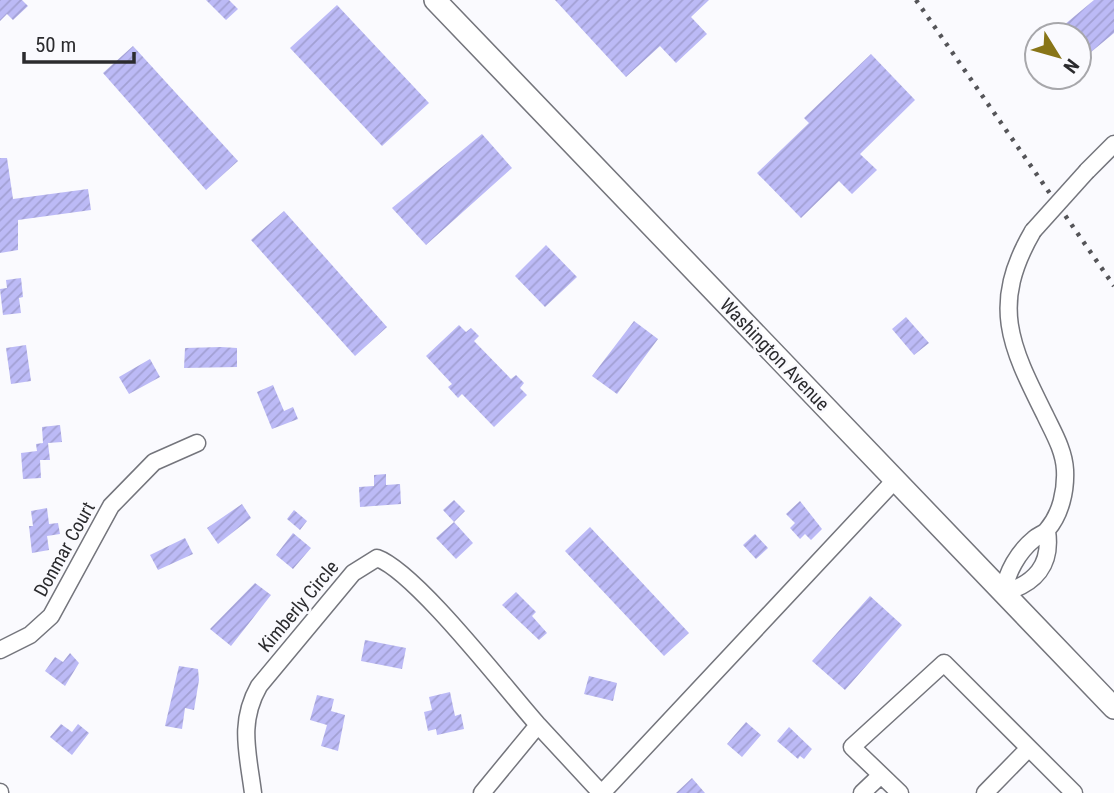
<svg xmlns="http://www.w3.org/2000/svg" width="1114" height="793" font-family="'Roboto Condensed',sans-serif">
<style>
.building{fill:url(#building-hatch)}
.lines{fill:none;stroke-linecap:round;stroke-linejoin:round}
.minor-casing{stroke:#74757c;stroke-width:19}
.major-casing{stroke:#74757c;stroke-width:24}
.minor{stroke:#fff;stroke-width:16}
.major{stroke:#fff;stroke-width:21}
.rail{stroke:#545458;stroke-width:4.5;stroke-dasharray:3.5 7;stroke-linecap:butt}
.minor-bridge-casing{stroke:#74757c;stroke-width:19;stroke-linecap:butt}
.minor-bridge{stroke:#fff;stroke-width:16}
.labels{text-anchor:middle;stroke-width:5;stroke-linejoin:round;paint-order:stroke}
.street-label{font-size:19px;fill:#2b2b2e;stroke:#fafafe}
</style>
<defs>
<pattern id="building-hatch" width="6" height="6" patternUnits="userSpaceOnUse" patternTransform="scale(1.75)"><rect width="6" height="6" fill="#bcbaf6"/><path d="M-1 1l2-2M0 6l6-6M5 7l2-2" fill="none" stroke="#a2a0d3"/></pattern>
</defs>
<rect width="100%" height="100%" fill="#fafafe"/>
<!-- building -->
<path class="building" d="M0 0H22L28 6 13 20 7 14 0 21Z
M206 0H229L238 9 226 20Z
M555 0H709L691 17 707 34 676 63 660 46 626 77Z
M1094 0H1114V33L1079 62V35H1052Z
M337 5 429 103 382 146 290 48Z
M133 46 238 161 206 190 103 73Z
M871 54 915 100 860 154 877 170 852 194 839 181 801 218 757 173 809 123 804 118Z
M482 134 512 168 426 245 392 208Z
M0 158H7L13 199 88 189 91 210 18 220V250L0 253Z
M284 211 387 327 355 356 251 240Z
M546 245 577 277 545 307 515 276Z
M21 278 23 297 19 298 21 313 3 315 0 289 7 288 6 280Z
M906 317 929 343 914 355 892 329Z
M634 321 658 339 617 394 592 376Z
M459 325 466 332 471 328 479 336 474 341 511 379 516 375 524 383 520 388 527 395 494 427 462 394 458 398 448 387 452 384 426 356Z
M26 345 31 381 11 384 6 348Z
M221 347 237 348V367L184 368 185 348Z
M150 359 160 377 129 394 119 377Z
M273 385 284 411 293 407 298 419 272 429 257 392Z
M60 425 62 442 48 443 50 460H40L41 478 23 479 21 453 37 451 36 444 43 443 42 427Z
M386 474V485L400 484 401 504 360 507 359 487 374 486V475Z
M454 500 465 511 454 522 443 510Z
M800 501 822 529 811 540 805 534 800 539 790 528 795 523 786 514Z
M242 504 251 518 218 544 207 528Z
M47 508 49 524 58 523 60 534 47 536 49 550 32 553 29 526H33L31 511Z
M294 510 307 521 300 530 287 519Z
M454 522 473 543 456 559 436 538Z
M590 527 689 633 664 656 565 551Z
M293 533 311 548 293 569 276 555Z
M755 534 768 548 756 559 743 545Z
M185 538 193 554 158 570 150 555Z
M255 583 271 595 231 646 210 629Z
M516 592 536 612 532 616 547 633 539 640 502 605Z
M870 596 902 625 845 690 812 661Z
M365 640 406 648 402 669 361 661Z
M70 653 79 663 65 686 45 671 55 657 63 662Z
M179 666 198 669 199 680 194 710 185 708 182 729 165 726Z
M589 676 617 683 613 701 584 694Z
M450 692 455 716 461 714 464 729 437 735 436 729 428 731 424 712 432 710 429 697Z
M317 695 334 699 331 711 345 715 338 751 321 746 327 725 310 720Z
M746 722 761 735 742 757 727 744Z
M61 724 72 732 78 724 89 733 72 755 50 737Z
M789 727 812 749 804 759 800 756 798 759 777 741Z
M692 778 705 793H676Z"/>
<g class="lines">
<defs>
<path id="minor" d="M1087 171 1114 144
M1033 231C990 305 1010 345 1045 415 1053 432 1064 450 1065 470 1066 490 1061 514 1047 530 1044 534 1038 535 1034 539 1018 552 1007 572 1003 593 1035 584 1052 565 1047 531
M0 650 30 635 51 616 111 506 154 462 197 443
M538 725 601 793
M0 792V793
M253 793C248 753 238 723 259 686L353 573 377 558C416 572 505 688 538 725L482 793
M602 793 896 479
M862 793 881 775
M900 793 852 747 944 663 1074 793
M985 793 1029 748"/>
<path id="major" d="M435 0 1114 708"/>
</defs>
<!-- minor casing -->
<use href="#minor" class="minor-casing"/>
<!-- major casing -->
<use href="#major" class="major-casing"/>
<!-- minor -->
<use href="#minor" class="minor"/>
<!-- major -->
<use href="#major" class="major"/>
<!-- rail -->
<path class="rail" d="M916 0 1114 286"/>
<defs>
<path id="minor-bridge" d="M1033 231 1087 171"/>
</defs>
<!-- minor-bridge casing -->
<use href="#minor-bridge" class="minor-bridge-casing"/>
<!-- minor-bridge -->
<use href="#minor-bridge" class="minor-bridge"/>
</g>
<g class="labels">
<!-- street labels -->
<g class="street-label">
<text transform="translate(775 354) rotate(46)" y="7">Washington Avenue</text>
<text transform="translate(64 549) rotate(-61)" y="7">Donmar Court</text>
<text transform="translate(298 606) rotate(-50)" y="7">Kimberly Circle</text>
</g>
</g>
<!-- north arrow -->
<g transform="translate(1058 56) rotate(127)"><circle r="33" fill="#fafafe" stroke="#a7a7ab" stroke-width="2"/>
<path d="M0-5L12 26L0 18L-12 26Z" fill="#887518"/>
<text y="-10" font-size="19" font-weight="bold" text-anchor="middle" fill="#2b2b2e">N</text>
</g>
<!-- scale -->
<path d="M24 52v10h110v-10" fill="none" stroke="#2b2b2e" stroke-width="3.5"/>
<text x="35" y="52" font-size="21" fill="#2b2b2e" stroke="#fafafe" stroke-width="5" paint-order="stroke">50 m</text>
</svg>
